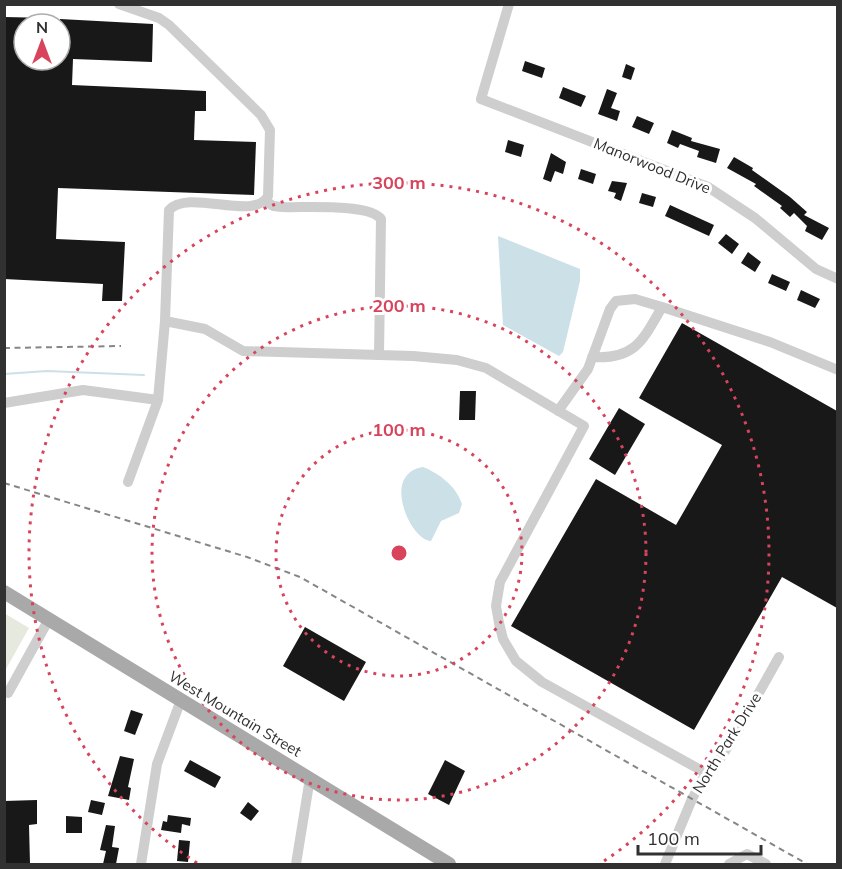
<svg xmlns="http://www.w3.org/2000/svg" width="842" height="869" font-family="Mulish,sans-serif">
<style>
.green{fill:#e5e9de}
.water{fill:#cce0e8}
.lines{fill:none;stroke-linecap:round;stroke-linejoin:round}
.stream{stroke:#cce0e8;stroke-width:2}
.building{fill:#181818}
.minor{stroke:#cecece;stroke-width:10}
.major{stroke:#a9a9a9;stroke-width:14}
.rail{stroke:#868686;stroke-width:2;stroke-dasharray:6 4.5;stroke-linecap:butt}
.ring{fill:none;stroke:#d7445c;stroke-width:3;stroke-dasharray:3 6}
.labels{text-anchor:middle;stroke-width:6;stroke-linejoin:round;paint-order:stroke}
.street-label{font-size:15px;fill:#313131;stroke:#fff}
.centre{fill:#d7445c;stroke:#fff;stroke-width:3}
.ring-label{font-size:18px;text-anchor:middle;font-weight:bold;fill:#d7445c;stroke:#fff;stroke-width:6;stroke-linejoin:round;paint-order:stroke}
</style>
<rect width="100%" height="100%" fill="#fff"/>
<!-- green -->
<path class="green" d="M4 613 29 628 6 669 4 668Z"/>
<!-- water -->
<path class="water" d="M498 236 580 269V281L563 352 559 356 503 325Z
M423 467C440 474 456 486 462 504L459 513 441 521 431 541C411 541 380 474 423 467Z"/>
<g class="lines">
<!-- stream -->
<path class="stream" d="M4 374 47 371 144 375"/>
</g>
<!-- building -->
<path class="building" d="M4 17 51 18 50 24H24V60H60V19L153 24 152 62 73 59 72 85 206 91V111H195L194 140 256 142 254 195 58 188 56 239 125 242 122 301H102L103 284 4 279Z
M525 61 545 68 542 78 522 71Z
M626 64 635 68 631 80 622 77Z
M563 87 586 96 581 107 559 98Z
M607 89 617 93 611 108 620 111 617 121 598 114Z
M637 116 654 123 649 134 632 127Z
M672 130 692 138 691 141 720 149 716 163 697 157 699 151 680 144 678 148 667 143Z
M508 140 524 145 521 157 505 152Z
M551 153 566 162 563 174 555 171 551 182 543 179Z
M734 157 753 168 752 170 790 197 807 212 804 215 829 228 822 240 805 231 807 226 794 213 790 217 780 208 782 206 754 186 756 184 727 168Z
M581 169 596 174 593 184 578 179Z
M612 181 627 183 621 201 614 198 616 193 608 191Z
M642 193 656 197 653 207 639 203Z
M670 205 714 225 709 236 665 216Z
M726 234 739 244 732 254 718 243Z
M748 252 761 262 755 272 741 263Z
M772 274 790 282 786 291 768 283Z
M801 290 820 299 815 308 797 300Z
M682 323 837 411V608L782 577 694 730 511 626 596 479 676 525 722 445 639 398Z
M460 391H476L475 420H459Z
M619 408 645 424 615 475 589 459Z
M305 627 366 662 344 701 283 666Z
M131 710 143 714 135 735 124 731Z
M120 756 134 759 128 787 131 788 129 800 108 796Z
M190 760 221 777 215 788 184 771Z
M445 760 465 771 449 805 428 794Z
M37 800V824L29 825 30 864H4V801Z
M91 800 105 803 102 815 88 812Z
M248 802 259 811 251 821 240 813Z
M168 815 191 818 190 826 182 824 181 833 161 830 163 821 167 822Z
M66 816 82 817V833H66Z
M106 825 115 826 112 847 119 848 116 864H103L106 851 100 850Z
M179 840 190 841 188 862 177 861Z"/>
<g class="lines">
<!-- minor -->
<path class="minor" d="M119 4 159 18 169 25 261 115 270 130 268 196C254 222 189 188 169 210L165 321 158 400 128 482
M509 4 481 99 708 187 755 218 816 269 838 279
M266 201 273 206 282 207C303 208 369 203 381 219L379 355
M662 307 770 342 838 370
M165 321 205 329 243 351 413 356 457 360 486 368 584 426 500 582 496 606 499 623 503 639 516 661 542 682 706 773
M4 403 83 390 158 400
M558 411 588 369 610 309 616 301 635 299 662 307C643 340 635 360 592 357
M8 693 49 619
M141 864 157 764 181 700
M296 864 310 778
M665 864 692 799 706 773 718 762 737 732 779 657
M729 864 747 854 766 864"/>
<!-- major -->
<path class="major" d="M4 592 449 864"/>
<!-- rail -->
<path class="rail" d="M4 348 121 346
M4 483 247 557 300 577 807 864"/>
</g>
<!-- distance rings -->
<g class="ring">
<circle cx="399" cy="553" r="123"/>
<circle cx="399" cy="553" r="247"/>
<path d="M197 863A370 370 0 1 1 601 863"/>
</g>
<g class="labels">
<!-- street labels -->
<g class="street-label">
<text transform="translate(652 166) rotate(22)" y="5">Manorwood Drive</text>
<text transform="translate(235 714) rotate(31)" y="5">West Mountain Street</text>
<text transform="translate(727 743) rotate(-58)" y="5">North Park Drive</text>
</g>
</g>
<circle cx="399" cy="553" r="9" class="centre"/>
<g class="ring-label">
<text x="399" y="189">300 m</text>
<text x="399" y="312">200 m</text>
<text x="399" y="436">100 m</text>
</g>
<!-- border -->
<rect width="842" height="869" fill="none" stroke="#313131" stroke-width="12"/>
<!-- north arrow -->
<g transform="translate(42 42)"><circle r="28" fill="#ffffff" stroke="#adadad" stroke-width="1.5"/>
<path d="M0-4.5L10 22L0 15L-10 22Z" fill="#d7445c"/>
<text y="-9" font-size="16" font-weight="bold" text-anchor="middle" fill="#313131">N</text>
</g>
<!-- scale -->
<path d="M638 845v9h123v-9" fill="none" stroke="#313131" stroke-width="3"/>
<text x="647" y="845" font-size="18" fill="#313131" stroke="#ffffff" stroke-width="4.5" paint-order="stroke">100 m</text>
</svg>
